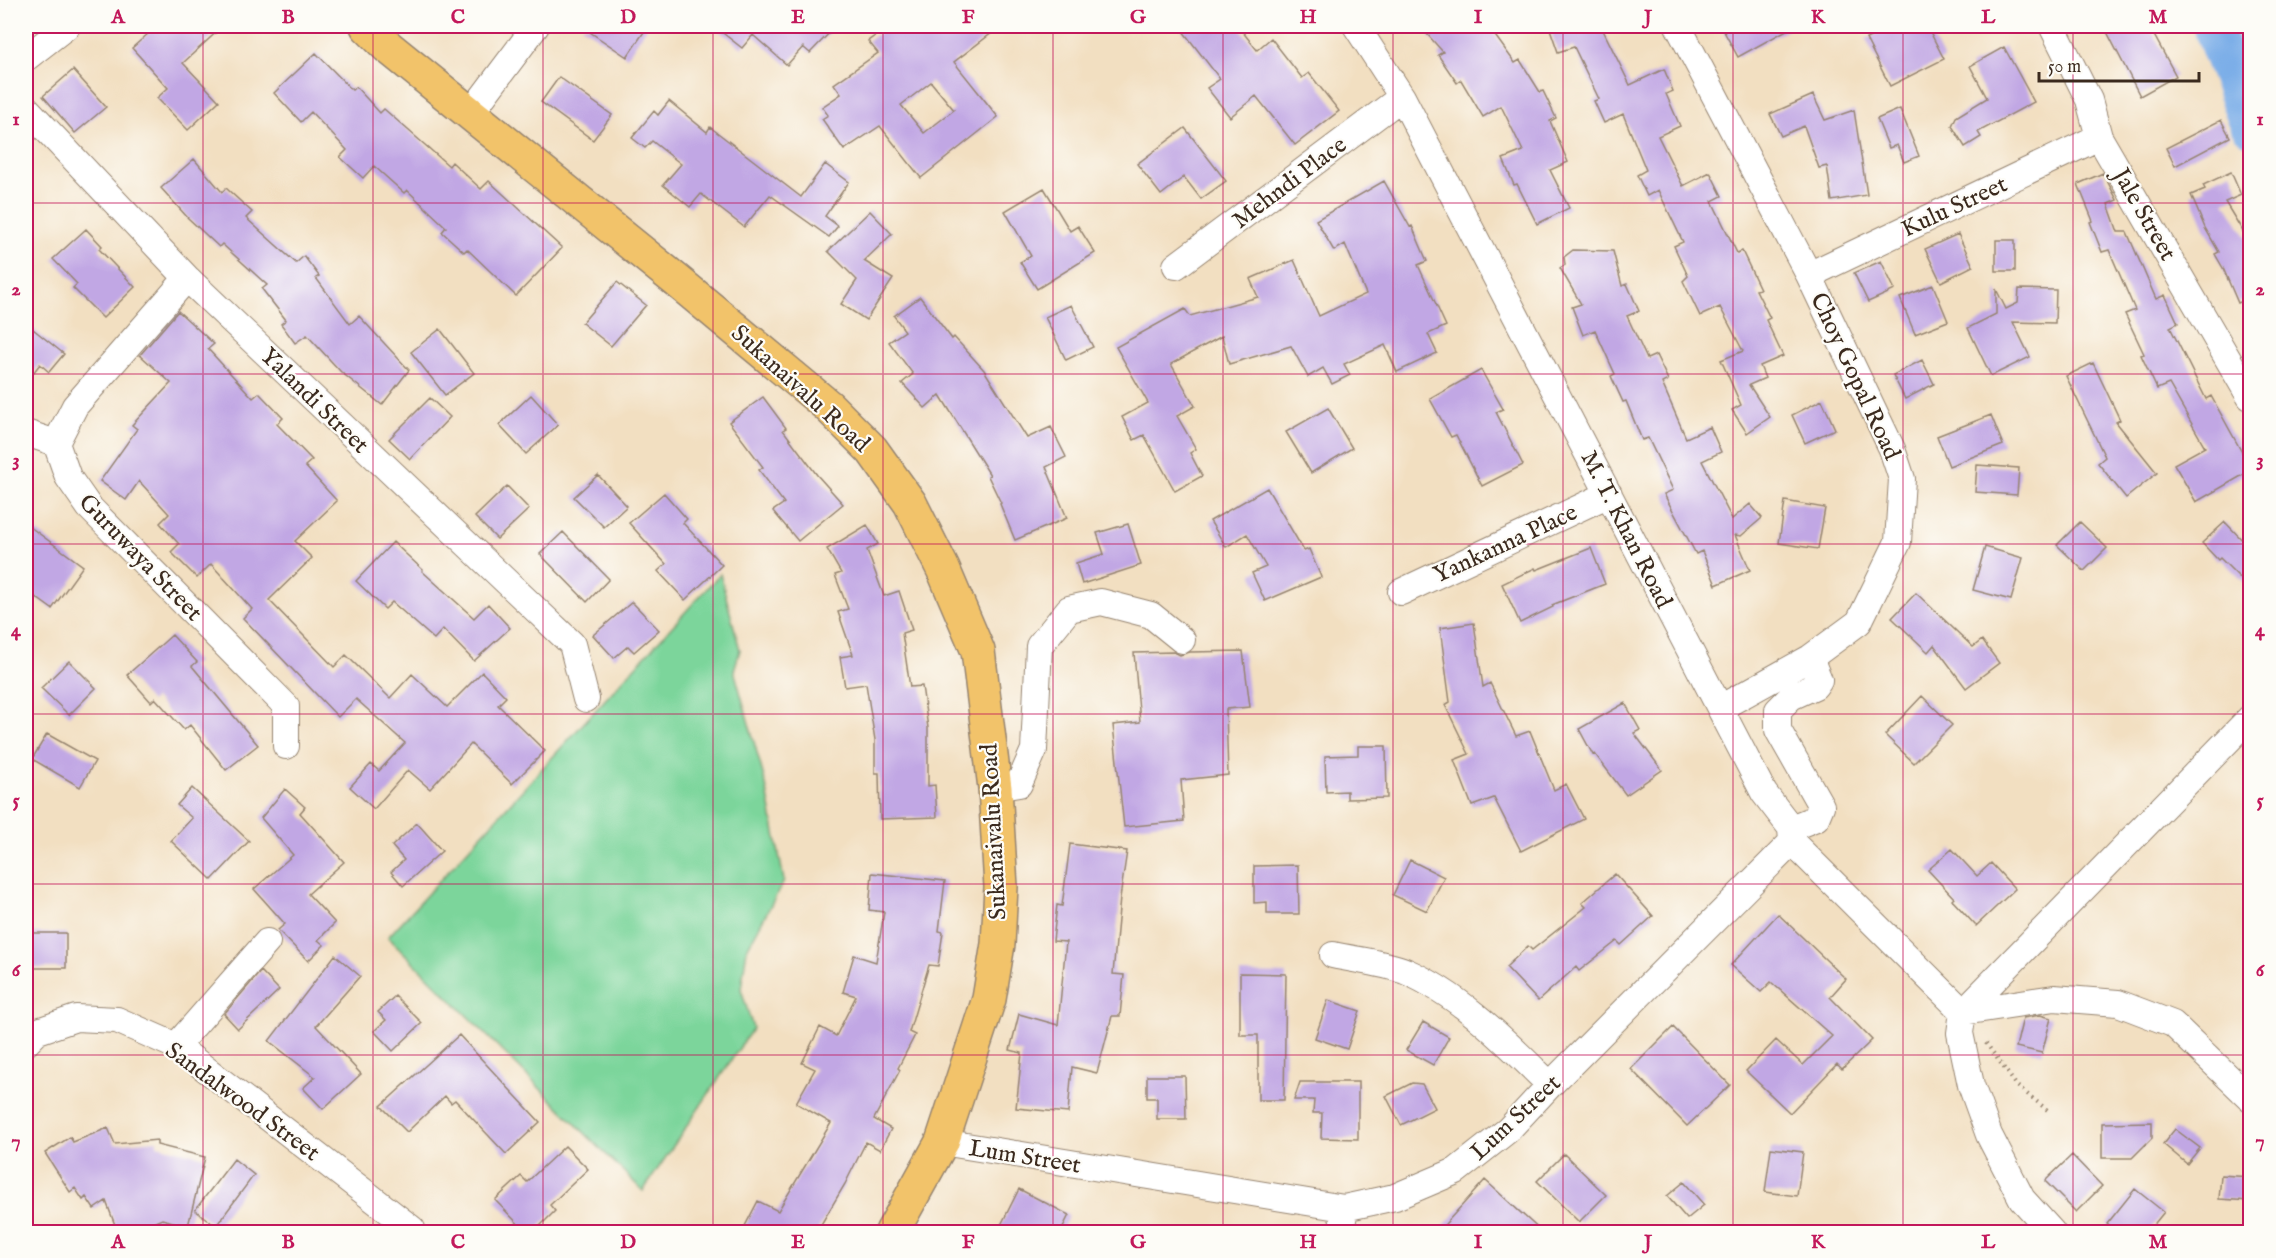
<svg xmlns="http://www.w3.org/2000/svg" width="2276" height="1258" font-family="'IM FELL English',serif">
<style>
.green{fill:#7cd59b;stroke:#5c805c;stroke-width:1.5}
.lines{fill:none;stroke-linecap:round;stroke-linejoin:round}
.river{stroke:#7baee8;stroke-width:39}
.building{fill:#c1a7e4;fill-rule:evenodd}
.minor-casing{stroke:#968470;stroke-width:28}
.major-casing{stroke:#968470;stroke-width:36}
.path{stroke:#968470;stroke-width:4;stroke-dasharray:1.5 4.5;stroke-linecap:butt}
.minor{stroke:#fff;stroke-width:26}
.major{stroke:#f2c36a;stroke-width:33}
.grid{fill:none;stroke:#c2185b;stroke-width:1.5;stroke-opacity:0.55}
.labels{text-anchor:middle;stroke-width:4.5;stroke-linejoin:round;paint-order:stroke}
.street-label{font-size:24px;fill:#3b2a1e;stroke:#fdfcf7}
.neatline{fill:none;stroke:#c2185b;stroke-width:2}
.grid-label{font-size:20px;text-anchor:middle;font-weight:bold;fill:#c2185b}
</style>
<rect width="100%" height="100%" fill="#fdfcf7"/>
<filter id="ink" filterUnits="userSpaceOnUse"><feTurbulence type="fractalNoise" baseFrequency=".0167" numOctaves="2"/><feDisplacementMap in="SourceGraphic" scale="12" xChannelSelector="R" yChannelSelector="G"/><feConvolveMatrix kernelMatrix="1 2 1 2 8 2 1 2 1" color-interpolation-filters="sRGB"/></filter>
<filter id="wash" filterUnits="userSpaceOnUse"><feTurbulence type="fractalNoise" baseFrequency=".008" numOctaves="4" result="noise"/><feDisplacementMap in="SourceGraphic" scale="24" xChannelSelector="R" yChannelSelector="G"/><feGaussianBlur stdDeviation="1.35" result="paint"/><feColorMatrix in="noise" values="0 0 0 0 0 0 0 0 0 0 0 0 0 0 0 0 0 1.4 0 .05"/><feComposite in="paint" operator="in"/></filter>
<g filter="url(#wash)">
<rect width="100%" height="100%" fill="#f2dfc1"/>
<!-- green -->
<path class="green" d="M720 574 740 650 734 670 766 785 784 881 747 949 741 989 753 1028 643 1191 388 937Z"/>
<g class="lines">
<!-- river -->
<path class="river" d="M2212 26 2250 126"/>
</g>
<g id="blocks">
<!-- building -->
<path class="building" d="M157 26H223L183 63 219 101 188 130 157 98 168 88 132 48Z
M581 26H648L627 57Z
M714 26H836L810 53 803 47 787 65 753 35 742 48Z
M889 26H1001L954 62 998 117 921 178 880 126 844 150 822 119 828 115 822 107 841 94 834 84 878 53 868 41ZM931 82 954 110 924 133 901 105Z
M1179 26H1238L1257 50 1271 38 1302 78 1309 73 1339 111 1295 145 1256 96 1230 117 1207 88 1220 79Z
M1420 26H1488L1515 63 1520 60 1540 92 1543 91 1556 118 1550 121 1568 162 1550 170 1569 208 1537 224 1517 184 1514 185 1503 159 1523 151 1501 106 1483 117 1461 80 1457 83 1438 55 1443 52Z
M1549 26H1601L1630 85 1664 69 1673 91 1666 94 1680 126 1658 136 1683 186 1710 172 1722 196 1712 201 1737 253 1742 251 1760 289 1756 290 1770 318 1766 320 1783 356 1760 366 1765 378 1749 385 1770 417 1747 433 1732 410 1741 405 1721 360 1743 351 1720 307 1700 316 1683 281 1688 276 1674 246 1683 242 1658 190 1647 196 1637 175 1646 170 1623 114 1604 123 1594 101 1599 99 1574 47 1558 52Z
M1721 26H1794L1738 57Z
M1894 26H1927L1944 59 1890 86 1866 39Z
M2104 26H2149L2176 76 2140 96Z
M2004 47 2034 102 1978 132 1981 137 1965 147 1952 126 1956 117 1987 98 1970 66Z
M316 53 352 90 356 87 380 113 384 109 449 166 452 162 481 189 489 181 562 248 516 296 467 249 464 252 442 232 446 227 407 190 404 193 374 166 363 178 340 157 347 150 311 112 301 122 274 93Z
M73 70 106 107 75 133 43 96Z
M559 77 612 115 593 140 541 102Z
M1813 95 1825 120 1854 110 1867 195 1832 201 1827 166 1819 168 1804 126 1781 136 1770 114Z
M669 101 707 132 710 127 801 197 825 164 849 182 825 216 838 226 829 237 770 195 744 227 701 194 690 207 663 185 681 164 652 141 645 148 632 138 654 111 658 115Z
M1900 109 1919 156 1904 162 1897 145 1889 148 1877 119Z
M2221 120 2230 137 2175 166 2166 148Z
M1185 128 1226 181 1201 199 1184 177 1161 195 1137 164Z
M194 159 222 192 226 188 252 212 246 218 296 263 304 256 319 276 316 278 350 324 359 316 409 370 382 405 341 372 307 335 295 343 281 324 286 320 262 289 267 285 222 244 219 247 188 218 161 188Z
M2231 172 2241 195 2225 202 2250 243V298L2238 303 2223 268 2215 254 2219 252 2205 228 2191 195 2205 189 2203 185Z
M2103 173 2117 200 2108 204 2118 232H2127L2156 299 2165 295 2178 323 2170 327 2206 399 2211 396 2250 467V471L2196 502 2174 464 2205 447 2169 384 2157 389 2141 355 2144 354 2125 314 2135 310 2109 250 2102 252 2090 222 2093 221 2078 184Z
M1384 181 1410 227 1412 226 1427 261 1418 265 1446 326 1428 334 1437 353 1397 372 1385 345 1344 364 1350 375 1332 384 1323 368 1308 377 1291 346 1229 364 1222 336 1171 364 1195 406 1177 416 1196 449 1190 453 1202 476 1175 491 1144 435 1134 440 1122 417 1148 403 1116 347 1185 309 1190 316 1258 297 1250 279 1294 260 1319 316 1366 294 1345 244 1334 251 1316 220Z
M1044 188 1070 231 1078 226 1095 253 1037 289 1020 262 1031 256 1005 211Z
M870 211 892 234 864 261 893 279 866 320 841 304 857 280 828 251Z
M86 229 102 246 99 249 135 287 103 318 73 288 77 284 53 259Z
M1958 234 1973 266 1941 282 1925 249Z
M1996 240H2015V271H1996Z
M1573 250 1613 251 1622 286 1627 284 1639 311 1627 316 1647 359 1656 355 1668 380 1662 383 1686 438 1710 427 1721 452 1702 461 1732 519 1750 504 1762 518 1741 536 1735 535 1750 570 1716 585 1702 551 1696 554 1664 494 1673 490 1648 438 1642 440 1626 401 1623 402 1611 376 1615 374 1595 330 1583 335 1572 307 1581 304 1560 268 1565 265 1564 257Z
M1881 261 1895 290 1868 302 1854 273Z
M617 282 646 305 611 346 582 323Z
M1933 285 1948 321 1915 334 1900 298Z
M1996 289 2006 309 2018 303 2019 289 2056 290 2055 323 2013 322 2030 357 1991 376 1968 328 1996 314Z
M920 297 952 339 954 337 984 370 1027 438 1051 427 1066 457 1046 467 1067 518 1015 540 1000 504 1001 503 988 476 990 475 940 395 925 408 902 383 913 374 889 342 905 331 894 316Z
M1071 305 1093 347 1066 360 1045 317Z
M178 311 214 344 208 349 253 398 259 393 283 418 277 424 312 460 305 466 337 501 295 541 312 558 269 600 334 667 346 655 390 698 412 674 447 707 482 672 506 697 498 705 545 751 512 784 471 744 430 789 408 770 374 809 350 787 371 764 379 771 405 743 356 699 338 717 243 618 252 609 211 564 197 578 171 552 179 544 160 523 169 514 139 481 126 500 100 481 137 429 132 425 171 383 140 355Z
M33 329 64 354 49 372 40 364 26 382V338Z
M440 329 474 373 445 395 411 352Z
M1922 360 1934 384 1905 399 1893 375Z
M2093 363 2120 420 2116 422 2157 473 2126 498 2098 463 2105 457 2066 376Z
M1481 370 1503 409 1496 412 1523 465 1482 486 1456 435 1451 437 1430 399Z
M531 395 558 425 526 454 499 425Z
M763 397 786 428 783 430 817 475 843 504 798 541 773 511 784 503 759 470 763 467 729 422Z
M430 398 450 417 410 459 389 439Z
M1822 400 1835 429 1805 443 1792 415Z
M1328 408 1352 448 1311 473 1286 432Z
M1991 415 2003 445 1949 466 1937 436Z
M1977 465 2019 468 2017 495 1975 492Z
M598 475 627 506 604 527 574 497Z
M507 486 529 509 497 539 475 517Z
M1267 488 1304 551 1309 549 1321 577 1265 601 1252 573 1266 567 1247 534 1226 547 1210 521Z
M664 493 687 519 683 523 722 565 685 600 658 571 666 564 629 523Z
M1785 501 1825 508 1818 549 1779 543Z
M2080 522 2107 548 2084 571 2057 545Z
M2225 522 2250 548V588L2220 558 2218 560 2202 543Z
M26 524 83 566 52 609 26 590Z
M1128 524 1141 565 1082 584 1076 563 1104 554 1097 533Z
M867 525 878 544 867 550 884 596 899 591 912 630 902 633 910 687 922 686 928 728V786L935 785 937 817 880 819 879 773H875V740L866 684 845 687 840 657 853 655 838 612 848 609 835 575 841 573 827 549Z
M563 532 609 579 587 602 540 554Z
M393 542 423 570 422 571 474 618 488 604 510 628 474 661 443 629 434 639 392 602 385 609 356 581Z
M1985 547 2023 558 2011 600 1973 590Z
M1591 548 1605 584 1552 605 1553 607 1520 623 1502 584 1535 568 1536 570Z
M1916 593 1973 647 1982 640 1999 663 1966 688 1934 645 1928 652 1892 618Z
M632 602 659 630 634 652 628 646 614 658 593 635Z
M1474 623 1483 687 1490 683 1516 736 1530 731 1554 790 1566 784 1584 819 1521 851 1494 798 1472 806 1454 760 1469 754 1445 705 1450 702 1440 628Z
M172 635 197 662 192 666 258 745 226 770 190 725 184 730 155 698 151 702 127 675Z
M1243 651 1250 707 1226 709 1228 775 1181 780 1184 821 1124 827 1113 725 1140 722 1134 653 1174 652 1180 655 1190 652Z
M69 661 96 688 69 715 41 688Z
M1922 696 1952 725 1914 763 1885 735Z
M1625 703 1640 730 1634 733 1662 770 1626 795 1595 754 1593 755 1579 729Z
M47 734 95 761 80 787 32 759Z
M1358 746H1386L1387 798 1347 799V791L1326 792 1325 756 1358 755Z
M192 788 249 841 212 880 171 841 192 818 177 805Z
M285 789 305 807 300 813 344 862 308 894 335 923 318 940 324 945 308 961 278 930 285 924 254 889 293 855 261 818Z
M417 823 442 851 403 886 391 872 404 860 392 846Z
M1070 844 1127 851 1120 898 1113 974 1124 975 1120 1016H1112L1097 1073 1072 1067 1068 1113 1016 1108 1022 1053 1010 1050 1019 1014 1058 1025 1066 942 1053 941 1057 905 1062 906Z
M1952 849 1977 876 1991 863 2015 889 1976 926 1952 900 1954 898 1928 870Z
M1410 860 1444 877 1427 911 1393 895Z
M1298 865 1299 914H1267V902L1254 903V866Z
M872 873 945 881 939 931 943 932 938 966 929 965 909 1032 915 1035 898 1068 900 1070 874 1119 891 1129 880 1150 866 1142 845 1184 816 1233H754L744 1228 758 1201 778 1211 831 1123 796 1103 815 1069 802 1063 820 1027 836 1036 856 996 843 992 854 955 876 962 884 912 869 910Z
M1615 874 1653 916 1621 945 1617 941 1579 971 1576 967 1538 1001 1506 967 1528 946 1532 950 1586 907 1582 903Z
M1778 914 1846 979 1830 997 1872 1040 1842 1069 1837 1064 1790 1113 1746 1071 1776 1040 1803 1065 1832 1036 1771 982 1761 992 1731 965Z
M26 933H66V968H26Z
M335 955 360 976 316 1026 361 1074 323 1109 303 1088 315 1077 269 1041Z
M261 971 279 990 238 1029 224 1014Z
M1240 973 1286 974 1284 1100H1258V1035H1240Z
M395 996 422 1023 393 1051 374 1031 386 1020 378 1012Z
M1328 1000 1360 1011 1347 1049 1315 1038Z
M2040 1015 2051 1018 2042 1053 2016 1047 2023 1018Z
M1423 1022 1449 1037 1433 1065 1406 1050Z
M1673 1027 1730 1085 1687 1126 1631 1069Z
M459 1035 540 1122 506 1154 455 1100 451 1103 445 1096 407 1132 381 1106Z
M1147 1076H1185L1186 1119H1157V1098H1147Z
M1300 1082H1358V1139L1321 1138 1322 1113H1313L1314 1100H1294Z
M1412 1083 1422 1084 1435 1108 1401 1125 1386 1096Z
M2152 1122V1138L2132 1158H2102V1123Z
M108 1128 115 1144 157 1140V1145L205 1157 188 1226 162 1219 130 1233H118L106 1201 94 1209 86 1197 83 1200 75 1188 70 1192 45 1153 70 1137 73 1142Z
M2175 1129 2200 1148 2187 1164 2163 1144Z
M565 1146 588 1169 550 1205 555 1211 533 1233H527L495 1200 521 1176 527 1182Z
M1771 1148 1803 1152 1797 1196 1765 1192Z
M1564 1154 1606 1195 1579 1222 1537 1181Z
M2072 1155 2102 1186 2076 1212 2045 1181Z
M234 1159 254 1175 216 1226 195 1210Z
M2221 1175 2250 1177V1201L2219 1199Z
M1485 1180 1543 1233H1437Z
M1684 1182 1704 1205 1687 1219 1667 1196Z
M1019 1189 1069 1215 1060 1233H997Z
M2135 1189 2164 1212 2147 1233H2117L2107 1224Z"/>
</g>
</g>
<g filter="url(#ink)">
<use href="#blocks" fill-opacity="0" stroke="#968470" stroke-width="1.5"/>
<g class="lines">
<defs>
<path id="minor" d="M1356 26 1402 97 1764 793 1791 828 1792 842 1963 1012 2054 998 2118 1003 2173 1024 2250 1098
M1678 26 1809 275 1892 449 1902 479 1898 542 1859 622 1810 658 1720 708
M2052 26 2089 100 2099 137 2250 397
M26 58 67 26
M26 108 187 278 572 644 586 699
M470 114 536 26
M1176 266 1402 97
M1809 275 2099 137
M187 278 75 406 56 443 68 477 89 507 286 706V746
M26 433 56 443
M1401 592 1609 494
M995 788 1019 784 1034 750 1039 646 1069 609 1101 602 1151 615 1182 640
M1791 828 1816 818 1821 806 1778 730V710L1791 697 1815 686 1819 680 1810 658
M1333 955C1355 960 1385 963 1405 971 1461 995 1507 1043 1550 1085
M26 1043 38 1031 76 1018 117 1020 176 1046 412 1229
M176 1046 267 942
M942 1142 1344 1208 1395 1197 1456 1171 1508 1130 1550 1085 1792 842
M1342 1232 1344 1208
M2052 1232 2022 1199 1989 1135 1971 1085 1960 1033 1963 1012 2250 718"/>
<path id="major" d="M367 26 388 47 676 280 828 406 872 450 910 503 943 569 978 651 995 788 1001 887 998 944 989 999 942 1142 892 1232"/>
</defs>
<!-- minor casing -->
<use href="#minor" class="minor-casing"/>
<!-- major casing -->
<use href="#major" class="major-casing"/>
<!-- path -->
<path class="path" d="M1986 1043 2017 1086 2050 1112"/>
<!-- minor -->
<use href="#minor" class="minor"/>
<!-- major -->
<use href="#major" class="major"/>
</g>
</g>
<!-- grid -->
<path class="grid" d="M203 26V1232M373 26V1232M543 26V1232M713 26V1232M883 26V1232M1053 26V1232M1223 26V1232M1393 26V1232M1563 26V1232M1733 26V1232M1903 26V1232M2073 26V1232M26 203H2250M26 374H2250M26 544H2250M26 714H2250M26 884H2250M26 1055H2250"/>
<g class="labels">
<!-- street labels -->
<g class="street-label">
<text transform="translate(1289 182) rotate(-37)" y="8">Mehndi Place</text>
<text transform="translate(1954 206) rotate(-25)" y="8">Kulu Street</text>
<text transform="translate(2145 214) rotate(60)" y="8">Jale Street</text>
<text transform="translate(1856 376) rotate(65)" y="8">Choy Gopal Road</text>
<text transform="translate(801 388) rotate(42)" y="8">Sukanaivalu Road</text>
<text transform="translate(315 400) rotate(44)" y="8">Yalandi Street</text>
<text transform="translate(1627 529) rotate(63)" y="8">M. T. Khan Road</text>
<text transform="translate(1505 543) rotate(-25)" y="8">Yankanna Place</text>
<text transform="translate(141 557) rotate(46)" y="8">Guruwaya Street</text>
<text transform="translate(993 832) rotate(-93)" y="8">Sukanaivalu Road</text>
<text transform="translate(243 1101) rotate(36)" y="8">Sandalwood Street</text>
<text transform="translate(1515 1117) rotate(-43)" y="8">Lum Street</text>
<text transform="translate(1025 1156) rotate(9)" y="8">Lum Street</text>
</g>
</g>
<!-- margin -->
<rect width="2276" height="1258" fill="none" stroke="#fdfcf7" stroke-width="66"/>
<!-- scale -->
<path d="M2039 72v9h160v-9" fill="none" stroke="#3b2a1e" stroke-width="3"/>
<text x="2048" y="72" font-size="18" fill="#3b2a1e" stroke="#fdfcf7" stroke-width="4.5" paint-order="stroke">50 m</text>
<rect x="33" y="33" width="2210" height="1192" class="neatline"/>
<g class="grid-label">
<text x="118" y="23">A</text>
<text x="288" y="23">B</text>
<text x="458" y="23">C</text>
<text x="628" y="23">D</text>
<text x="798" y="23">E</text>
<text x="968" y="23">F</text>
<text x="1138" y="23">G</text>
<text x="1308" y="23">H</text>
<text x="1478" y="23">I</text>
<text x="1648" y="23">J</text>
<text x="1818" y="23">K</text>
<text x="1988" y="23">L</text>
<text x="2158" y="23">M</text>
<text x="16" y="125">1</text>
<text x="2260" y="125">1</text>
<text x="16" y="295">2</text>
<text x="2260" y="295">2</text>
<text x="16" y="466">3</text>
<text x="2260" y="466">3</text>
<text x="16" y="636">4</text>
<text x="2260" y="636">4</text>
<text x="16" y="806">5</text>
<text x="2260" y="806">5</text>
<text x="16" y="976">6</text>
<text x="2260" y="976">6</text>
<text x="16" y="1147">7</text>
<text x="2260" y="1147">7</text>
<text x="118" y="1248">A</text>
<text x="288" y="1248">B</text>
<text x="458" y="1248">C</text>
<text x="628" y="1248">D</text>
<text x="798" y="1248">E</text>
<text x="968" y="1248">F</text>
<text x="1138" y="1248">G</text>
<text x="1308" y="1248">H</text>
<text x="1478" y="1248">I</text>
<text x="1648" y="1248">J</text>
<text x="1818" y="1248">K</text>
<text x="1988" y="1248">L</text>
<text x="2158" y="1248">M</text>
</g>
</svg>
